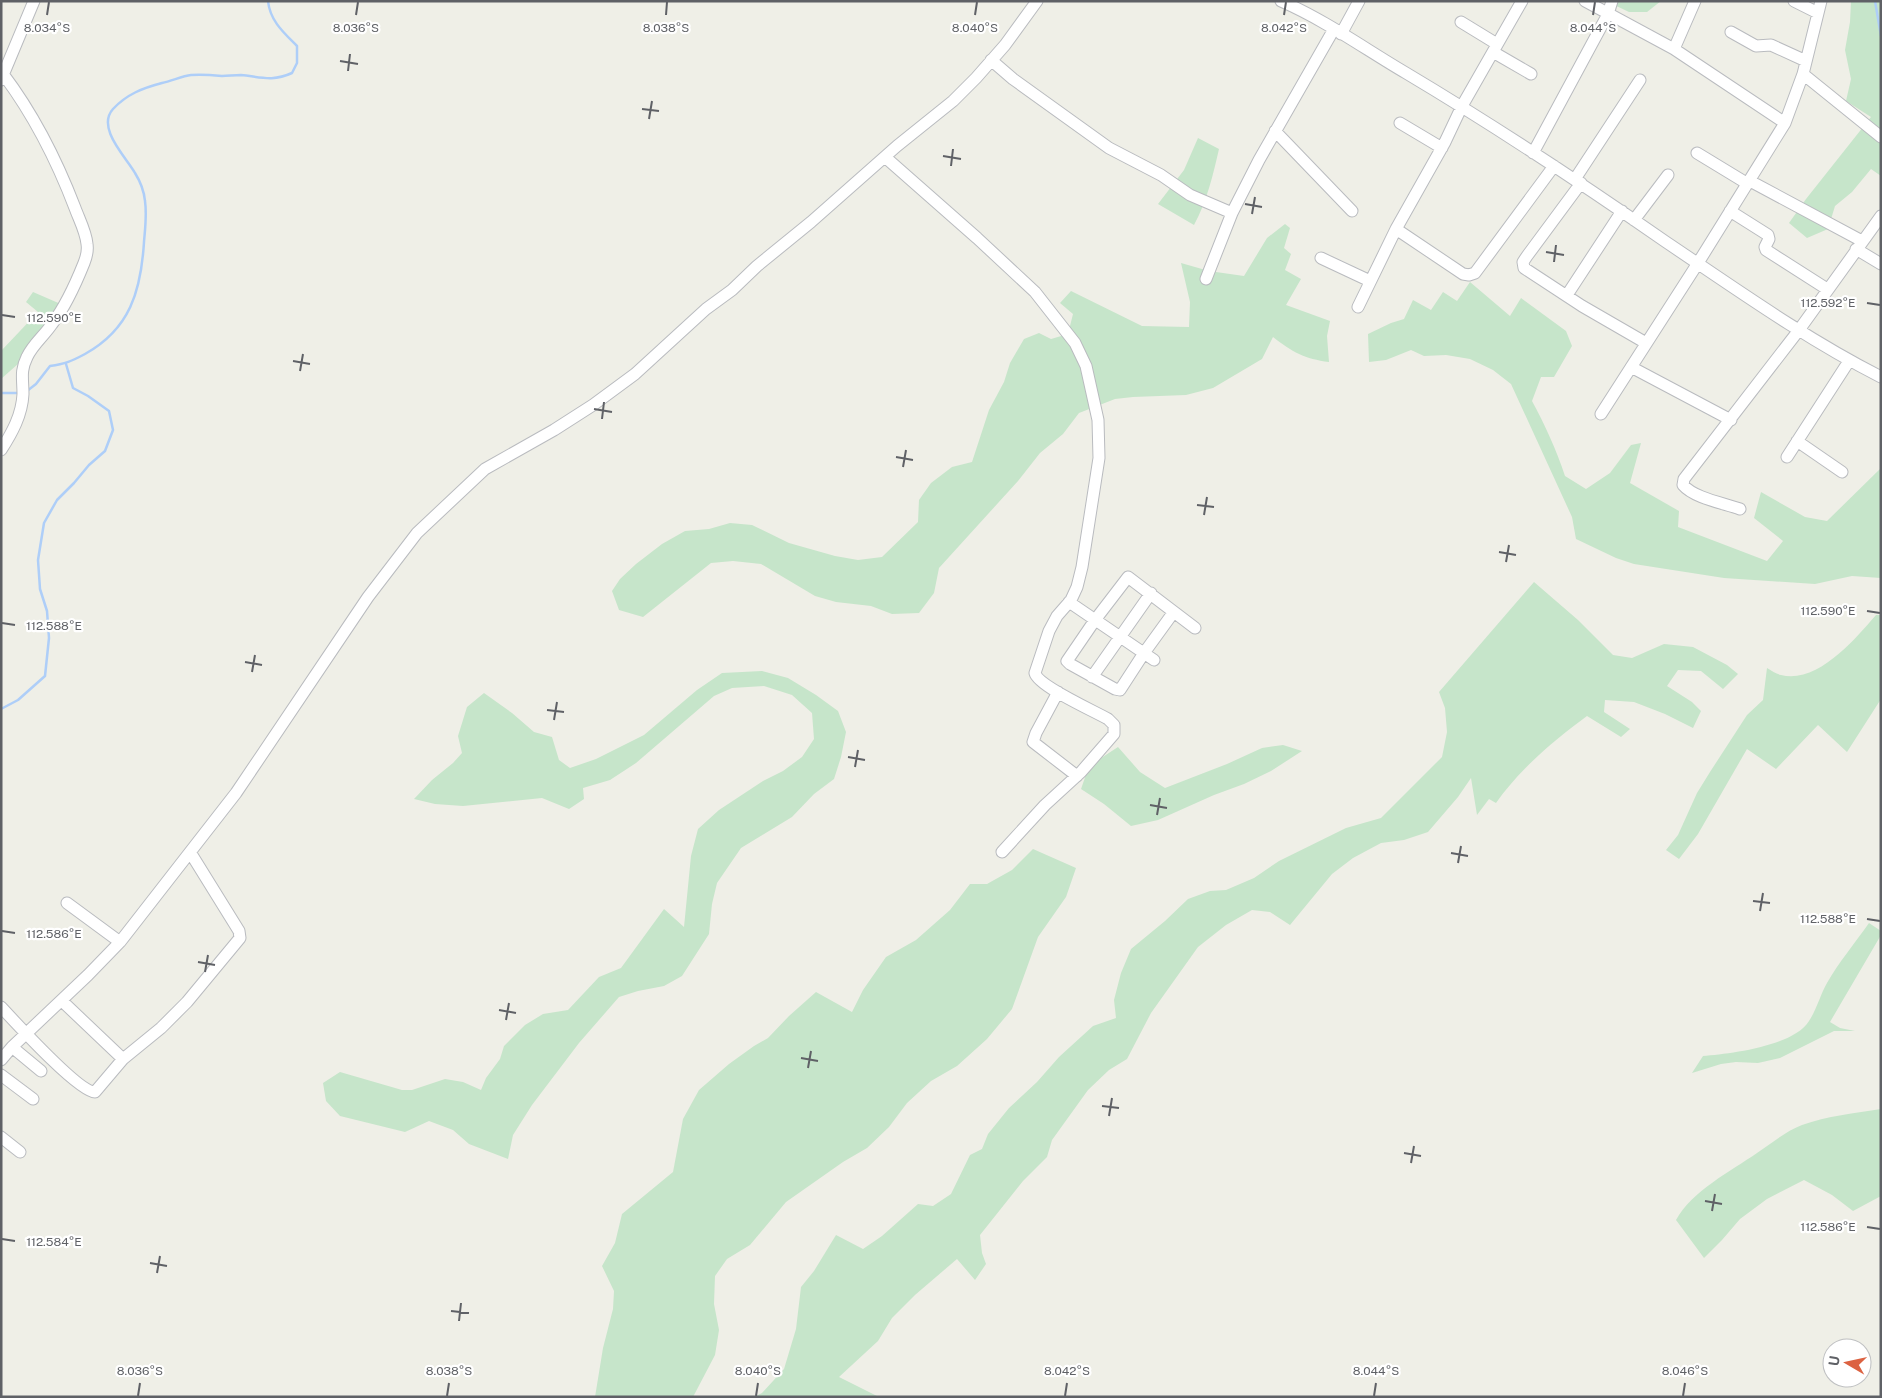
<svg xmlns="http://www.w3.org/2000/svg" width="1882" height="1398" font-family="'Public Sans',sans-serif">
<style>
.green{fill:#c6e5ca}
.lines{fill:none;stroke-linecap:round;stroke-linejoin:round}
.stream{stroke:#aecef8;stroke-width:2.5}
.minor-casing{stroke:#b9bbbf;stroke-width:13}
.minor{stroke:#fff;stroke-width:11}
.ticks{fill:none;stroke:#5f6166;stroke-width:2}
.ticks-label{font-size:12px;text-anchor:middle;fill:#5f6166;stroke:#fff;stroke-width:4.5;stroke-linejoin:round;paint-order:stroke}
</style>
<rect width="100%" height="100%" fill="#efefe7"/>
<!-- green -->
<path class="green" d="M1609 1H1661L1647 12H1629L1608 2Z
M1851 1H1881V176L1871 169 1852 192 1835 206 1828 229 1807 238 1789 223 1806 199 1871 117 1846 101 1851 79 1845 50 1850 22Z
M1198 138 1219 149C1213 175 1207 201 1194 225L1158 204 1184 170Z
M1285 224 1290 228 1284 248 1291 254 1285 270 1301 279 1286 305 1330 321 1327 336 1329 362C1305 359 1292 352 1273 337L1262 359 1213 388 1186 395 1133 397 1115 399 1079 413 1063 434 1040 453 1018 481 939 568 934 593 919 613 892 614 871 606 836 602 815 596 761 564 733 561 711 563 643 617 619 610 612 591 620 579 636 564 662 544 685 531 709 529 730 523 752 525 789 543 835 556 858 560 882 557 918 522 919 500 931 483 952 467 972 462 989 410 1004 382 1010 363 1024 339 1039 333 1051 339 1068 334 1073 314 1060 303 1071 291 1142 326 1189 327 1190 302 1181 263 1209 271 1244 276 1267 238Z
M1470 282 1510 316 1521 298 1566 331 1572 346 1554 377H1541L1532 401C1545 425 1556 449 1565 476L1586 489 1610 473 1631 445 1641 443 1630 483 1679 511 1678 527 1767 561 1783 541 1754 518 1761 492 1805 517 1827 521 1881 468V578L1852 576 1815 584 1724 578 1634 564 1616 558 1576 539 1572 517 1511 384 1493 370 1470 359 1446 355 1424 356 1411 350 1386 360 1369 362 1368 334 1391 323 1404 319 1413 300 1431 310 1443 292 1457 301Z
M33 292 63 305 27 356 1 379V351L38 312 26 302Z
M1534 582 1578 620 1613 655 1632 658 1664 644 1693 647 1727 665 1738 674 1723 689 1701 671 1678 670 1667 686 1692 702 1701 711 1693 728 1665 714 1634 702 1605 700 1604 712 1630 729 1621 737 1587 716C1554 740 1519 770 1496 803L1489 799 1477 815 1471 778 1458 797 1428 832 1404 840 1381 843 1353 858 1332 874 1290 925 1270 912 1252 910 1226 925 1198 947 1151 1013 1127 1059 1109 1070 1088 1090 1052 1140 1047 1157 1023 1181 980 1235 982 1253 986 1264 975 1280 957 1259 915 1295 892 1318 878 1341 839 1377 879 1397H754L762 1393 784 1369 796 1329 801 1287 814 1271 836 1235 863 1249 882 1236 918 1204 933 1206 951 1194 970 1155 982 1149 988 1134 1009 1108 1037 1082 1059 1057 1093 1026 1116 1018 1114 1000 1121 973 1131 949 1165 921 1188 899 1210 891 1226 890 1254 878 1279 861 1346 828 1381 818 1442 757 1447 732 1445 708 1439 692Z
M1876 615H1881V699L1847 752 1818 725 1776 769 1747 749 1698 834 1679 859 1666 850 1678 835 1697 793 1710 772 1747 715 1763 700 1767 668C1772 671 1776 674 1781 675 1818 684 1855 639 1876 615Z
M762 671 788 678 816 695 838 711 846 732 841 757 834 779 814 794 792 817 741 848 717 883 712 904 709 934 682 976 664 986 638 991 619 997 579 1043 532 1105 513 1135 508 1159 469 1144 453 1130 429 1121 405 1132 340 1116 326 1101 323 1083 340 1072 402 1090H412L445 1079 463 1082 481 1090 486 1078 500 1059 504 1046 525 1025 543 1014 568 1010 599 977 621 968 664 909 684 927 691 856 698 829 719 810 763 781 783 771 802 757 814 739 812 713 792 695 764 686 732 688 714 696 636 763 610 780 583 788 584 799 569 809 542 798 463 806 435 804 414 799 432 780 453 763 462 753 458 736 467 707 484 693 512 713 534 732 552 737 559 760 570 768 596 759 644 735 697 690 722 673Z
M1283 745 1302 751 1271 771 1244 784 1214 795 1158 820 1131 826 1104 804 1081 789 1089 766 1118 747 1140 772 1165 788 1227 764 1262 748Z
M1033 849 1076 868 1066 897 1038 937 1012 1009 987 1039 957 1066 931 1081 907 1103 889 1127 867 1148 843 1162 786 1202 750 1245 727 1259 715 1276 714 1304 719 1330 715 1355 693 1397H595L603 1348 613 1309 614 1291 602 1266 615 1243 622 1214 673 1172 683 1119 699 1090 729 1064 754 1046 768 1038 789 1016 816 992 852 1012 863 990 886 957 916 940 950 910 970 884H987L1012 870Z
M1869 923 1881 931V935L1830 1022 1840 1028 1855 1031H1834L1780 1058 1758 1063 1736 1062 1721 1064 1692 1073 1703 1056C1730 1054 1794 1046 1809 1021 1817 1009 1820 995 1827 983 1839 962 1855 943 1869 923Z
M1881 1109V1196L1853 1211 1832 1195 1804 1180 1767 1199 1740 1219 1722 1240 1704 1258 1676 1220C1692 1191 1731 1171 1757 1153 1772 1143 1786 1131 1802 1125 1827 1116 1855 1113 1881 1109Z"/>
<g class="lines">
<!-- stream -->
<path class="stream" d="M1875 1 1881 36
M27 391 36 384 50 366C65 364 72 361 85 354 130 329 141 291 144 242 145 229 147 215 145 201 144 191 140 181 135 173 126 157 96 128 113 109 127 94 143 88 162 83 172 81 182 76 191 75 202 74 212 75 222 76 228 76 234 75 241 75 261 77 272 82 292 73L297 63V46C284 33 270 21 268 1
M1 393H20
M1 709 18 700 45 676 49 638 47 611 40 589 38 560 44 523 57 500 74 483 89 465 105 451 113 430 109 411 88 396 73 388 66 364"/>
<defs>
<path id="minor" d="M1281 1C1325 20 1365 49 1406 73 1495 126 1581 183 1666 242 1736 289 1806 339 1881 377
M1585 1 1674 49 1785 123
M1794 1 1818 13
M1461 22 1497 44
M1731 32 1756 46 1771 45 1806 61
M1341 34 1359 1
M1674 49 1695 1
M1493 52 1531 74
M991 60 1013 79 1109 148 1161 175 1190 195 1232 213
M1803 74 1881 137
M1 80 34 1
M1400 123 1442 148
M1275 131 1352 211
M1533 153 1608 14 1612 1
M1697 153 1748 184
M885 157 977 238 1035 292 1075 343 1086 366 1098 420 1099 458 1082 567 1077 587 1071 600 1057 616 1049 631 1035 673C1038 686 1094 711 1108 719L1114 725V734L1081 772 1045 805 1002 852
M1575 179 1640 80
M1750 181 1862 241
M1581 183 1527 256 1523 262 1524 268 1582 306 1646 343
M1730 211 1768 235 1769 239 1765 247 1766 250 1827 289
M1634 220 1668 175
M1396 229 1463 274 1469 275 1475 273 1554 166
M1856 249 1881 264
M1321 258 1370 281
M1206 279 1232 213 1259 160 1334 29
M1567 295 1622 211
M1358 307 1396 229 1445 142 1462 106 1522 1
M1631 367 1731 420
M1601 414 1698 263 1785 123 1803 74 1821 1
M1797 441 1842 472
M1 450C12 433 22 415 23 394 23 379 20 371 27 357 33 344 44 336 52 324 65 307 76 283 84 263 86 258 88 250 87 244 86 232 79 219 75 208 57 161 34 115 3 74
M1787 457 1849 361
M1740 509C1723 503 1694 498 1683 485L1684 479 1799 330 1881 216
M1069 602 1154 660
M1173 613 1144 653 1120 690 1115 689 1070 664 1067 661 1095 620 1128 577 1195 628
M1092 677 1151 593
M1058 692 1036 733 1033 742 1077 776
M67 903 120 942
M62 1001 123 1059
M1 1007C15 1022 79 1092 95 1092L123 1059 161 1028 187 1002 240 938 239 931 190 852
M12 1047 41 1071
M1 1060 12 1047 88 975 120 942 236 793 368 597 417 533 485 469 554 430 593 405 635 374 706 309 732 290 757 266 811 222 897 146 953 101 976 78 1005 45 1037 1
M1 1075 33 1099
M1 1137 20 1152"/>
</defs>
<!-- minor casing -->
<use href="#minor" class="minor-casing"/>
<!-- minor -->
<use href="#minor" class="minor"/>
</g>
<!-- ticks -->
<path class="ticks" d="M47 15 49 2M356 15 358 2M666 15 667 2M975 15 977 2M1284 15 1286 2M1593 15 1595 2M340 61 358 64M348 71 350 54M642 109 659 111M649 119 652 101M943 156 961 159M951 166 953 149M1245 204 1262 207M1252 214 1255 197M1546 252 1564 255M1554 262 1556 245M1867 303 1880 305M2 315 15 317M293 361 310 364M300 371 303 354M594 409 612 412M602 419 604 402M896 457 913 460M903 467 906 450M1197 505 1214 507M1204 515 1207 497M1499 552 1516 555M1506 562 1509 545M1867 611 1880 613M2 623 15 625M245 662 262 665M252 672 255 655M547 710 564 712M554 720 557 702M848 757 865 760M855 767 858 750M1150 805 1167 808M1157 815 1160 798M1451 853 1468 856M1458 863 1461 846M1753 901 1770 903M1760 911 1763 893M1867 919 1880 921M2 931 15 933M198 962 215 965M205 972 208 955M499 1010 516 1013M506 1020 509 1003M801 1058 818 1061M808 1068 811 1051M1102 1106 1119 1108M1109 1116 1112 1098M1404 1153 1421 1156M1411 1163 1414 1146M1705 1201 1722 1204M1712 1211 1715 1194M1867 1227 1880 1229M2 1239 15 1241M150 1263 167 1266M157 1273 160 1256M451 1311 469 1313M459 1321 461 1303M138 1396 140 1383M447 1396 449 1383M756 1396 758 1383M1065 1396 1067 1383M1374 1396 1376 1383M1683 1396 1685 1383"/>
<g class="ticks-label">
<text x="47" y="32">8.034°S</text>
<text x="356" y="32">8.036°S</text>
<text x="666" y="32">8.038°S</text>
<text x="975" y="32">8.040°S</text>
<text x="1284" y="32">8.042°S</text>
<text x="1593" y="32">8.044°S</text>
<text x="1828" y="307">112.592°E</text>
<text x="54" y="322">112.590°E</text>
<text x="1828" y="615">112.590°E</text>
<text x="54" y="630">112.588°E</text>
<text x="1828" y="923">112.588°E</text>
<text x="54" y="938">112.586°E</text>
<text x="1828" y="1231">112.586°E</text>
<text x="54" y="1246">112.584°E</text>
<text x="140" y="1375">8.036°S</text>
<text x="449" y="1375">8.038°S</text>
<text x="758" y="1375">8.040°S</text>
<text x="1067" y="1375">8.042°S</text>
<text x="1376" y="1375">8.044°S</text>
<text x="1685" y="1375">8.046°S</text>
</g>
<!-- border -->
<rect width="1882" height="1398" fill="none" stroke="#5f6166" stroke-width="5"/>
<!-- north arrow -->
<g transform="translate(1847 1363) rotate(279)"><circle r="24" fill="#ffffff" stroke="#bfc0c2"/>
<path d="M0-4L9 19L0 12L-9 19Z" fill="#dc6241"/>
<text y="-8" font-size="14" font-weight="bold" text-anchor="middle" fill="#5f6166">U</text>
</g>
</svg>
